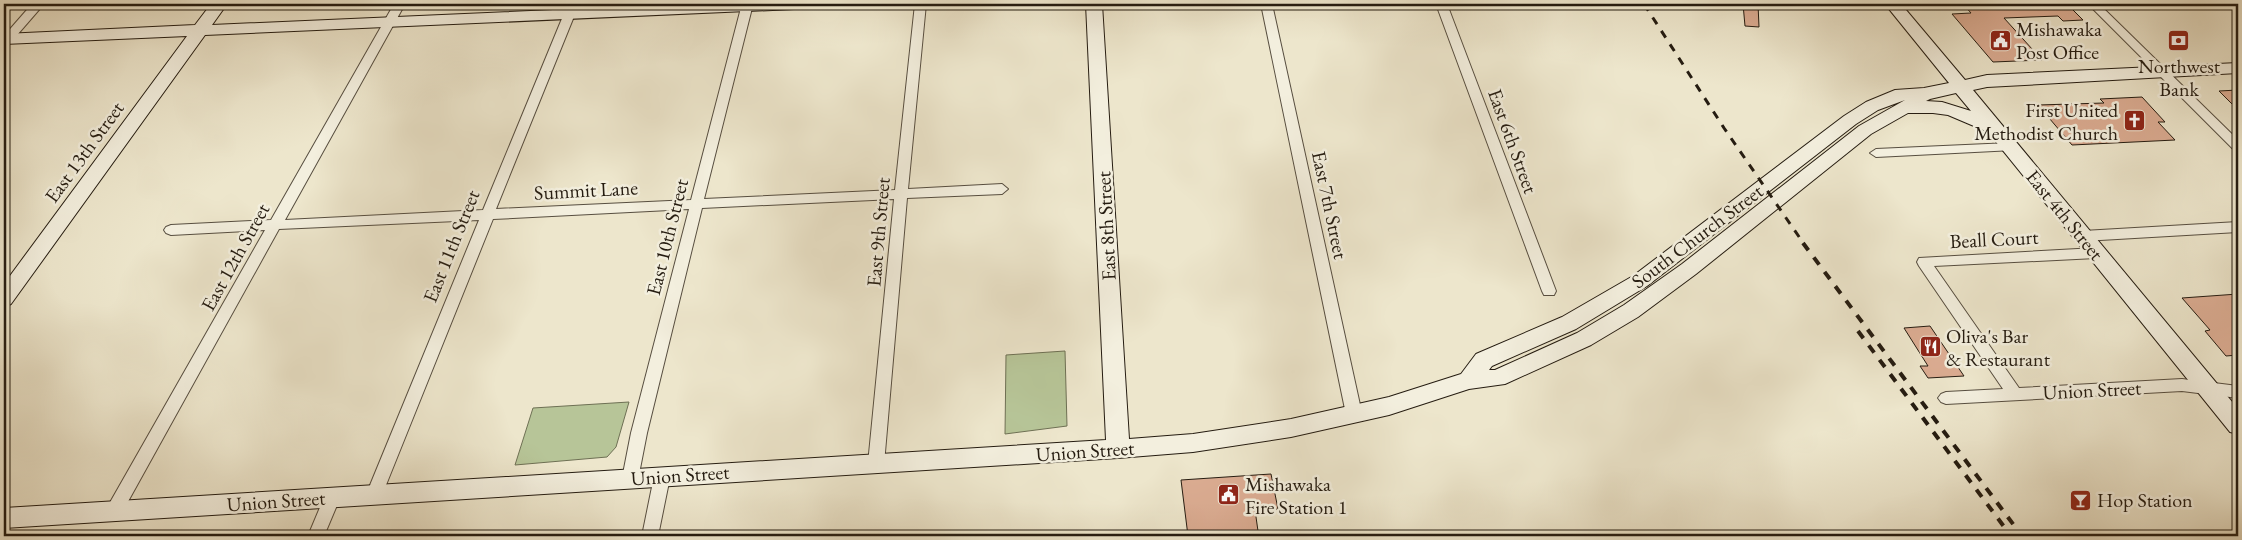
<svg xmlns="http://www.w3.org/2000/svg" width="2242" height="540" font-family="'EB Garamond',serif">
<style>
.green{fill:#b7c598;stroke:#6e7054}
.building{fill:#dbac92;stroke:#251c11}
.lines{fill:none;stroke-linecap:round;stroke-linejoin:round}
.street-casing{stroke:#574e40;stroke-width:2}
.secondary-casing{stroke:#251c11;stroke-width:2}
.street{fill:#f3efde;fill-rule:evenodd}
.secondary{fill:#f3efde;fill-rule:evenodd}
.rail-far1{stroke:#251c11;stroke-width:3;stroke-dasharray:8 8;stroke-linecap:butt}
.rail{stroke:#251c11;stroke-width:4;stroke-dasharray:9 9;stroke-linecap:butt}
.labels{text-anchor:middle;stroke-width:5;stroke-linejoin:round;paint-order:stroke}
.poi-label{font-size:20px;fill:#251c11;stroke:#f3efde;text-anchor:start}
.street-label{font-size:20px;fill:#251c11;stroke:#f3efde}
</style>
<rect width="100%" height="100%" fill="#ede6cc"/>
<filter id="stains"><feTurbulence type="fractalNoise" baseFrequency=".004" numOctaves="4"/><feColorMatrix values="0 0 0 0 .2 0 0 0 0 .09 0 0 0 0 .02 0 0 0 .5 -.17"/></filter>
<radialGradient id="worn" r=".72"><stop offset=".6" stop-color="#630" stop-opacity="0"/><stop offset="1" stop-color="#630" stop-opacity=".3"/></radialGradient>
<!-- green -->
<path class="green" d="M1065 351 1067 426 1005 434 1006 355Z
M629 402 616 447 607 457 515 465 533 408Z"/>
<!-- building -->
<path class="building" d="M1743 4H1758L1759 27 1745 26Z
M1963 4H2067L2083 20 2063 21 2058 16 2004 18 2042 60 1993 62 1952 14 1971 13Z
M2238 90V110L2219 91Z
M2142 97 2165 122H2158L2175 140 2072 145 2038 105 2104 103 2100 99Z
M2238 294V355L2226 356 2205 331 2210 330 2182 298Z
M1930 326 1964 376 1928 378 1920 366H1928L1904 328Z
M1271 474 1278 509 1255 510 1258 531 1188 536 1181 480Z"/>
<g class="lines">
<defs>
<path id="street" d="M32 4H44L11 42H4V36Z
M394 4H405L285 220 483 210 568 4H579L496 209 691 200 742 4H753L704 199 895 190 915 4H926L908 189 1002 184 1008 189 1002 194 907 198 884 464 882 469 876 471 870 469 868 464 894 199 702 208 647 433 638 479 636 484 630 486 624 484 622 479 631 433 689 209 493 219 382 495 380 500 374 502 368 500 366 495 479 220 279 229 120 516 114 518 108 516 106 511 108 506 265 230 171 235 166 233 164 230 166 227 171 225 271 220Z
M1261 4H1272L1362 414 1359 418 1354 420 1349 418 1346 414Z
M1436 4H1447L1556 291 1554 295H1544L1542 291Z
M2088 4H2099L2238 140V151L2234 150Z
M2010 143 2016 147 2014 150 1876 157 1870 153 1876 149Z
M2238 222V232L2083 241 2078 239 2076 236 2078 233 2083 231Z
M2096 248 2101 249 2103 253 2101 257 2096 258 1934 266 2019 388 2182 379 2238 386V398L2182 391 1946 404 1941 402 1938 398 1941 394 1946 392 2003 389 1919 266 1917 262 1919 258Z
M662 470 668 472 670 477 658 536H642L654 477 656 472Z
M332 491 338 493 340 498 324 536H308L326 493Z"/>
<path id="secondary" d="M211 4H227L212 25 689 4H802L800 7 794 9 205 35 11 304 4 307V284L187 36 4 44V34L195 25Z
M1086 4H1102L1129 439 1193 434 1291 419 1389 397 1461 374 1476 354 1562 317 1633 276 1844 116 1866 102 1895 90 1924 88 1949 83 1885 4H1901L1965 80 1987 75 2238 63V73L1987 87 1973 90 2238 409V434L2230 432 1988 132 1948 115 1933 113H1908L1871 134 1696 274 1638 317 1591 345 1505 384 1469 389 1389 415 1291 437 1193 452 1118 458 4 528V508L1106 440ZM1956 93 1971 111 1942 102 1926 101 1930 99ZM1905 100 1859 126 1682 264 1624 305 1577 333 1495 370H1489L1492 366 1576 329 1647 286 1856 124 1878 110Z"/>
</defs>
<!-- street casing -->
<use href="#street" class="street-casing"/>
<!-- secondary casing -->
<use href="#secondary" class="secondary-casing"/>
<!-- street -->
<use href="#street" class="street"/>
<!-- secondary -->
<use href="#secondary" class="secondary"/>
<!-- rail-far1 -->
<path class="rail-far1" d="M1644 4 1724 128 1804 244"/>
<!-- rail -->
<path class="rail" d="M1803 243 2022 536
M1858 331 2011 536"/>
</g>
<!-- icons -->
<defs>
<symbol id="bank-square" viewBox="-11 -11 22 22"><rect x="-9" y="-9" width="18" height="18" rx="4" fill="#8f2418" stroke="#f3efde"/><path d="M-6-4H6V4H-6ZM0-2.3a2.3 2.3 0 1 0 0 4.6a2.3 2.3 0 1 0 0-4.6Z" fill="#fff"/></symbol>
<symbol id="civic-square" viewBox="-11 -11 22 22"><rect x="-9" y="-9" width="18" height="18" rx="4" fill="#8f2418" stroke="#f3efde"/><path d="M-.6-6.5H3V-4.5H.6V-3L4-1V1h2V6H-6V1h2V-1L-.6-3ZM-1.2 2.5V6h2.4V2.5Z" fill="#fff"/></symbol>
<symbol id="church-square" viewBox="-11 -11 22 22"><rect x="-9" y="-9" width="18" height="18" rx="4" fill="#8f2418" stroke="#f3efde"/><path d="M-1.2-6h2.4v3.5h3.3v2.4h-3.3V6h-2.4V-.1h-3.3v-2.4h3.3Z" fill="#fff"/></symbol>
<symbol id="restaurant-square" viewBox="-11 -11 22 22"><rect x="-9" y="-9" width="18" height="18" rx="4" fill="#8f2418" stroke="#f3efde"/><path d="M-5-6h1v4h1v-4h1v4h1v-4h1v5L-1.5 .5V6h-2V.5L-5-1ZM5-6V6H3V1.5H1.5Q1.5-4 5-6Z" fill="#fff"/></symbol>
<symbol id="bar-square" viewBox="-11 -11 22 22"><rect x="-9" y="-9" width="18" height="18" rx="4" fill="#8f2418" stroke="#f3efde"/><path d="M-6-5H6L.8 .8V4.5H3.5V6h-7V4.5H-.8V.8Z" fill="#fff"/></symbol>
</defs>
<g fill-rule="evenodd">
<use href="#bank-square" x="2166" y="28" width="25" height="25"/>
<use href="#civic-square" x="1988" y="28" width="25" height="25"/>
<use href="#church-square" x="2122" y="108" width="25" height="25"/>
<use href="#restaurant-square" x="1918" y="334" width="25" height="25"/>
<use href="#civic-square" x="1216" y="482" width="25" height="25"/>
<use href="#bar-square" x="2068" y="488" width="25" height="25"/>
</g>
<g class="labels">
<!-- poi labels -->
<g class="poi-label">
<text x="2016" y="36">Mishawaka<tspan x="2016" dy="23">Post Office</tspan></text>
<text x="2179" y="73" text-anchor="middle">Northwest<tspan x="2179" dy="23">Bank</tspan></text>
<text x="2118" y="117" text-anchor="end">First United<tspan x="2118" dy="23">Methodist Church</tspan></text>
<text x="1946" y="343">Oliva's Bar<tspan x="1946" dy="23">&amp; Restaurant</tspan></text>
<text x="1245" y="491">Mishawaka<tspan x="1245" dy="23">Fire Station 1</tspan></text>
<text x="2097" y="507">Hop Station</text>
</g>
<!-- street labels -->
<g class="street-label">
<text transform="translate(1513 141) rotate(70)" y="7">East 6th Street</text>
<text transform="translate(84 152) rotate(-54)" y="7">East 13th Street</text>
<text transform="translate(586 190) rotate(-3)" y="7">Summit Lane</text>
<text transform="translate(1330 205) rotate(78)" y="7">East 7th Street</text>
<text transform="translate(2065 215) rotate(51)" y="7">East 4th Street</text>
<text transform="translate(1106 226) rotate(-93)" y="7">East 8th Street</text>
<text transform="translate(878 232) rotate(-85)" y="7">East 9th Street</text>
<text transform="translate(1697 236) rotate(-37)" y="7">South Church Street</text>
<text transform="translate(667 237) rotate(-76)" y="7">East 10th Street</text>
<text transform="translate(1994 239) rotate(-3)" y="7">Beall Court</text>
<text transform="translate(451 246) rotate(-68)" y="7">East 11th Street</text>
<text transform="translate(235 257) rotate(-61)" y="7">East 12th Street</text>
<text transform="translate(2092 390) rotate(-3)" y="7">Union Street</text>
<text transform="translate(1085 451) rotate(-4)" y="7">Union Street</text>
<text transform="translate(680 475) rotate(-4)" y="7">Union Street</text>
<text transform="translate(276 501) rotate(-4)" y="7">Union Street</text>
</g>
</g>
<!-- margin -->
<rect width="2242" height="540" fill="none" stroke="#ede6cc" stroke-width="20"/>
<rect x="5" y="5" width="2232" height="530" fill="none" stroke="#251c11" stroke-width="2.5"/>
<rect x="10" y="10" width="2222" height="520" fill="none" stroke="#251c11"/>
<rect width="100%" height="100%" filter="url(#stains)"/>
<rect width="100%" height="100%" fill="url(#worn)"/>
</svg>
